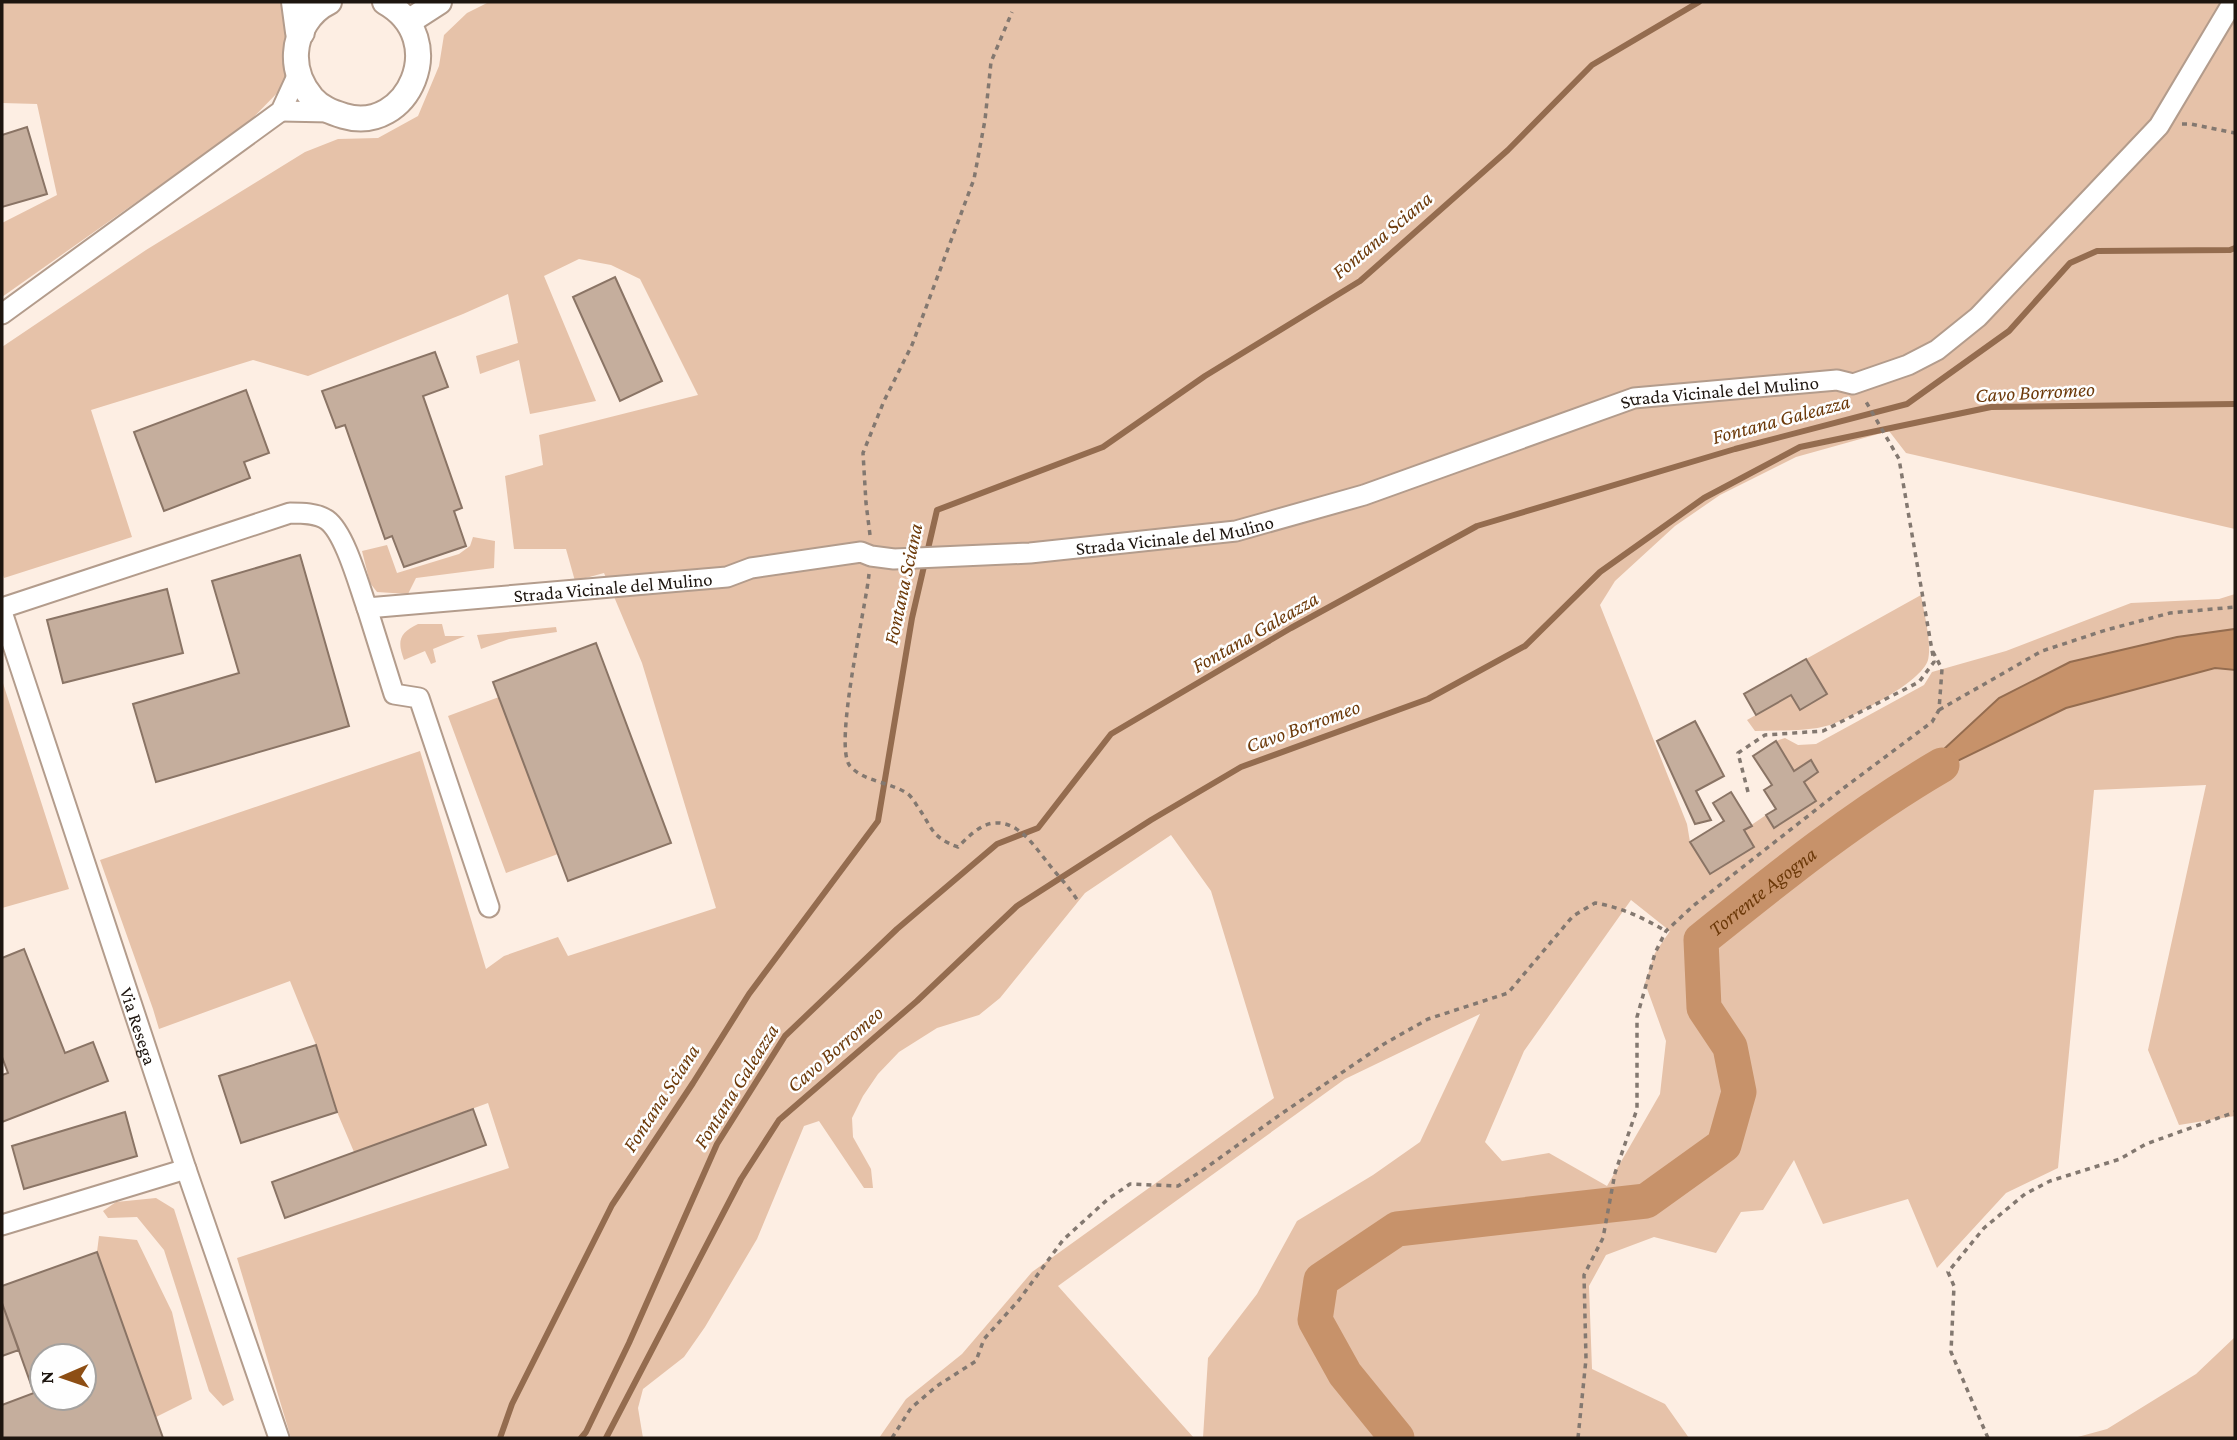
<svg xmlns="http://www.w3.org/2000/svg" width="2237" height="1440" font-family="'Crimson Pro',serif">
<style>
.green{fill:#e6c2a9;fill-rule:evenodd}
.water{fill:#c7926a;stroke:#946c4f;stroke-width:2}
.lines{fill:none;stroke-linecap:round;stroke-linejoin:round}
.stream{stroke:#946c4f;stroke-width:6}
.river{stroke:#c7926a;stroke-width:35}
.building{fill:#c5ae9d;stroke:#8a7465;stroke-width:2;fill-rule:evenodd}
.minor-casing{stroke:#b39c8c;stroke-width:23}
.major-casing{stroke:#b39c8c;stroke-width:28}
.highway-casing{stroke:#b39c8c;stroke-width:32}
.path{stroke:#837870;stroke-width:3.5;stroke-dasharray:5 5;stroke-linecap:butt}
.minor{stroke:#fff;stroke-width:19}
.major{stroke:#fff;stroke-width:24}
.highway{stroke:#fff;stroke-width:28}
.labels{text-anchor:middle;stroke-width:5;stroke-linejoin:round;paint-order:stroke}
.street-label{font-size:19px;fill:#1d150f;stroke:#fefefe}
.water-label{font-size:21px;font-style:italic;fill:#6c3909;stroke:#fefefe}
</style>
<rect width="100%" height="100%" fill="#fdeee3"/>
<!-- green -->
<path class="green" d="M2 2H279L291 19 290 51 284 86 247 124 2 297V223L57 195 37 104 2 103Z
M489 2H2235V529L1906 453 1889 431 1796 457 1720 495 1675 526 1615 581 1600 605 1687 824 1690 842 1710 874 1744 830 1766 815 1774 828 1816 801 1804 782 1818 772 1811 761 1794 771 1776 741 1785 738 1798 745 1816 744 1924 685 1932 672 2006 651 2131 603 2219 599 2235 594V1116L2179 1125 2148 1050 2206 785 2094 790 2058 1168 2006 1193 1937 1268 1908 1199 1823 1224 1794 1160 1763 1210 1741 1212 1716 1253 1654 1237 1606 1255 1589 1286 1592 1369 1665 1404 1689 1438H1203L1208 1358 1257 1294 1297 1221 1373 1175 1420 1142 1480 1014 1345 1079 1058 1286 1194 1438H879L906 1399 962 1354 1032 1272 1274 1098 1211 891 1171 835 1085 893 1000 998 979 1015 937 1028 899 1052 878 1074 863 1096 852 1118 853 1137 871 1169 873 1188H864L819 1121 804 1126 757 1239 705 1327 684 1357 643 1389 638 1408 643 1438H291L237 1258 509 1168 488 1103 354 1152 337 1112 316 1045 290 981 159 1029 153 1009 100 860 420 751 486 969 504 956 558 937 568 956 716 908 642 663 604 573 575 581 566 549H514L505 476 543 465 539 435 698 395 640 279 611 265 579 259 544 276 596 401 530 414 519 360 480 374 476 356 518 343 508 294 463 314 308 376 253 360 91 410 132 537 4 578 2 572V347L146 250 305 152 338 139 378 138 418 116 439 66 444 35 467 13ZM1631 900 1670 931 1655 953 1645 983 1666 1041 1660 1094 1607 1186 1549 1153 1502 1161 1485 1142 1524 1051Z
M473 537 495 541 494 568 416 578 408 594 377 592 370 583 362 551 387 545 397 573 459 554 470 546Z
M1921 595C1924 613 1932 643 1928 660 1922 682 1852 718 1830 725 1807 732 1779 730 1755 731L1747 720 1791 695 1800 710 1826 695 1806 659Z
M418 624H442L445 636H465L433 649 436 662 431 664 425 651 404 660C397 641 399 633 418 624Z
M556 627 557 632 509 639 481 649 477 635Z
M2 680 69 889 2 908Z
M499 697 558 854 506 873 448 716Z
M156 1198 174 1209 234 1400 223 1406 209 1391 164 1250 137 1217 108 1218 103 1211 116 1202Z
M99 1236 137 1240 172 1312 192 1399 156 1417 97 1252Z
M2235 1337V1438H2074L2107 1429 2196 1374Z"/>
<!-- water -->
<path class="water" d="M2235 629V670L2215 668 2066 708 1902 788 1999 698 2070 662 2177 637Z"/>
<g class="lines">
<!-- stream -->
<path class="stream" d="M500 1438 512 1404 612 1205 693 1083 749 994 878 821 912 618 937 510 1103 447 1205 376 1360 281 1508 150 1592 65 1699 2
M581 1438 586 1432 629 1343 717 1144 785 1036 897 929 997 844 1038 828 1111 734 1291 628 1477 526 1735 449 1907 404 2009 331 2070 263 2097 251 2230 250 2235 248
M606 1438 741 1179 779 1120 917 1001 1017 906 1151 820 1241 767 1428 699 1525 646 1600 572 1704 498 1800 447 1991 407 2235 404"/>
<!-- river -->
<path class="river" id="s1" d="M1397 1438 1345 1374 1315 1320 1321 1280 1397 1229 1646 1201 1724 1145 1739 1092 1730 1047 1704 1008 1701 940C1778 878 1856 815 1942 765"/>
</g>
<!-- building -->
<path class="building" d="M27 127 47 194 2 207V135Z
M615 277 662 381 620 401 573 297Z
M435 352 448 387 423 396 462 508 454 511 466 546 404 567 392 536 385 539 345 425 336 428 322 391Z
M246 390 269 453 244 462 250 478 164 511 134 432Z
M300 555 349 726 156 782 133 704 239 673 212 581Z
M167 589 183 653 63 683 47 620Z
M596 643 671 843 568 881 493 682Z
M1806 659 1827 694 1800 710 1791 695 1756 715 1744 694Z
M1695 721 1724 776 1696 791 1711 820 1695 824 1657 741Z
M1776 741 1794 771 1811 760 1818 772 1804 782 1816 801 1774 828 1766 815 1776 809 1764 790 1772 785 1753 756Z
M1731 792 1752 826 1744 830 1754 847 1710 874 1690 842 1724 821 1713 803Z
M24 949 65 1053 93 1042 108 1081 2 1122V1075L8 1073 2 1057V958Z
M316 1045 337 1112 241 1143 219 1076Z
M473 1109 486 1145 285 1218 272 1182Z
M125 1112 137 1156 24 1189 12 1146Z
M97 1252 163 1438H2V1405L34 1393 2 1303V1286ZM42 1356H84V1398H42Z
M2 1303 19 1350 2 1356Z"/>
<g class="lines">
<defs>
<g id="minor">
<path d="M281 111 330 112"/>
<path d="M2 314 281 111 298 74"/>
<path id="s2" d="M2 608 290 513C302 513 317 513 327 520 345 533 359 586 367 608L727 577 751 568 861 552 871 556 894 559 1030 553 1236 531 1364 495 1634 398 1837 380 1853 384 1908 365 1937 350 1978 317 2159 126 2233 2"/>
<path d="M367 608 394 694 419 698 489 907"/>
<path id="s3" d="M2 612 186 1169 279 1438"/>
<path d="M2 1225 186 1169"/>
</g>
<path id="major" d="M329 2C310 11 297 32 296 53 295 70 301 85 312 98 321 108 331 112 344 116 408 135 451 39 385 2
M408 22 439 2"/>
<path id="highway" d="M296 2 300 32"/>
</defs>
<!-- minor casing -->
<use href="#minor" class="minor-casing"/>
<!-- major casing -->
<use href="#major" class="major-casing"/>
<!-- highway casing -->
<use href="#highway" class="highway-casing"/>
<!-- path -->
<path class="path" d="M2182 124H2191L2235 133
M870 535 866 503 863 453 884 401 912 345 974 179 985 120 991 62 1012 12
M869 574C866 607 833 746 850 766 864 782 891 782 908 794 912 797 915 803 918 807 933 829 931 837 958 847 967 838 980 824 994 823 1019 821 1034 846 1048 863 1058 876 1069 887 1078 901
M1939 710 2042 651 2106 630 2170 613 2235 607
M1748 792 1738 753 1765 735 1823 731 1919 682 1934 662 1899 459 1865 400
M892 1438 911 1408 937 1386 976 1361 984 1339 1019 1300 1063 1240 1108 1199 1130 1184 1178 1186 1203 1170 1281 1114 1384 1044 1428 1019 1508 993 1573 916 1595 903C1621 907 1643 918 1666 931
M1578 1438 1586 1359 1584 1275 1603 1238 1615 1173 1637 1109V1017L1655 953 1666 931 1693 906 1845 787 1932 722 1939 710 1942 669 1932 650
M1988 1438 1951 1352 1954 1286 1948 1272 1984 1228 2025 1194 2050 1181 2120 1159 2146 1144 2235 1112"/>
<!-- minor -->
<use href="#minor" class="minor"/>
<!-- major -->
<use href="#major" class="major"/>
<!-- highway -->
<use href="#highway" class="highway"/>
</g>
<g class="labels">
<!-- street labels -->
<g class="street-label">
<text dy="7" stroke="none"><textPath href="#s2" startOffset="1820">Strada Vicinale del Mulino</textPath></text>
<text dy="7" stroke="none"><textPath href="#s2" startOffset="1253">Strada Vicinale del Mulino</textPath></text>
<text dy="7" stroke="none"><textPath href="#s2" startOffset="686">Strada Vicinale del Mulino</textPath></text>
<text dy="7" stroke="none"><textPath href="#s3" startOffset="436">Via Resega</textPath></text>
</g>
<!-- water labels -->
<g class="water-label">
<text transform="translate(1382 235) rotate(-40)" y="7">Fontana Sciana</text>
<text transform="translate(2035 392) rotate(-3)" y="7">Cavo Borromeo</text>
<text transform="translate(1781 419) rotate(-15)" y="7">Fontana Galeazza</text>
<text transform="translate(903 584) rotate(-78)" y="7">Fontana Sciana</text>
<text transform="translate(1255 632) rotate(-30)" y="7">Fontana Galeazza</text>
<text transform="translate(1303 726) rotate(-20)" y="7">Cavo Borromeo</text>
<text dy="7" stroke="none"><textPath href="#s1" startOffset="917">Torrente Agogna</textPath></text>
<text transform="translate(835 1049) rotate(-41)" y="7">Cavo Borromeo</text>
<text transform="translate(736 1086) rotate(-58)" y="7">Fontana Galeazza</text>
<text transform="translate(661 1098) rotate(-57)" y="7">Fontana Sciana</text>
</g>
</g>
<!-- border -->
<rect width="2237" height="1440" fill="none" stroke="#1d150f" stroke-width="7"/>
<!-- north arrow -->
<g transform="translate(63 1377) rotate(268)"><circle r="33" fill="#fefefe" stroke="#a4a19e" stroke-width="2"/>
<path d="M0-5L12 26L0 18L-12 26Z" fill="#8d4e14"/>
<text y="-10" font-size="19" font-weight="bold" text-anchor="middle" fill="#1d150f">N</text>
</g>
</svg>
